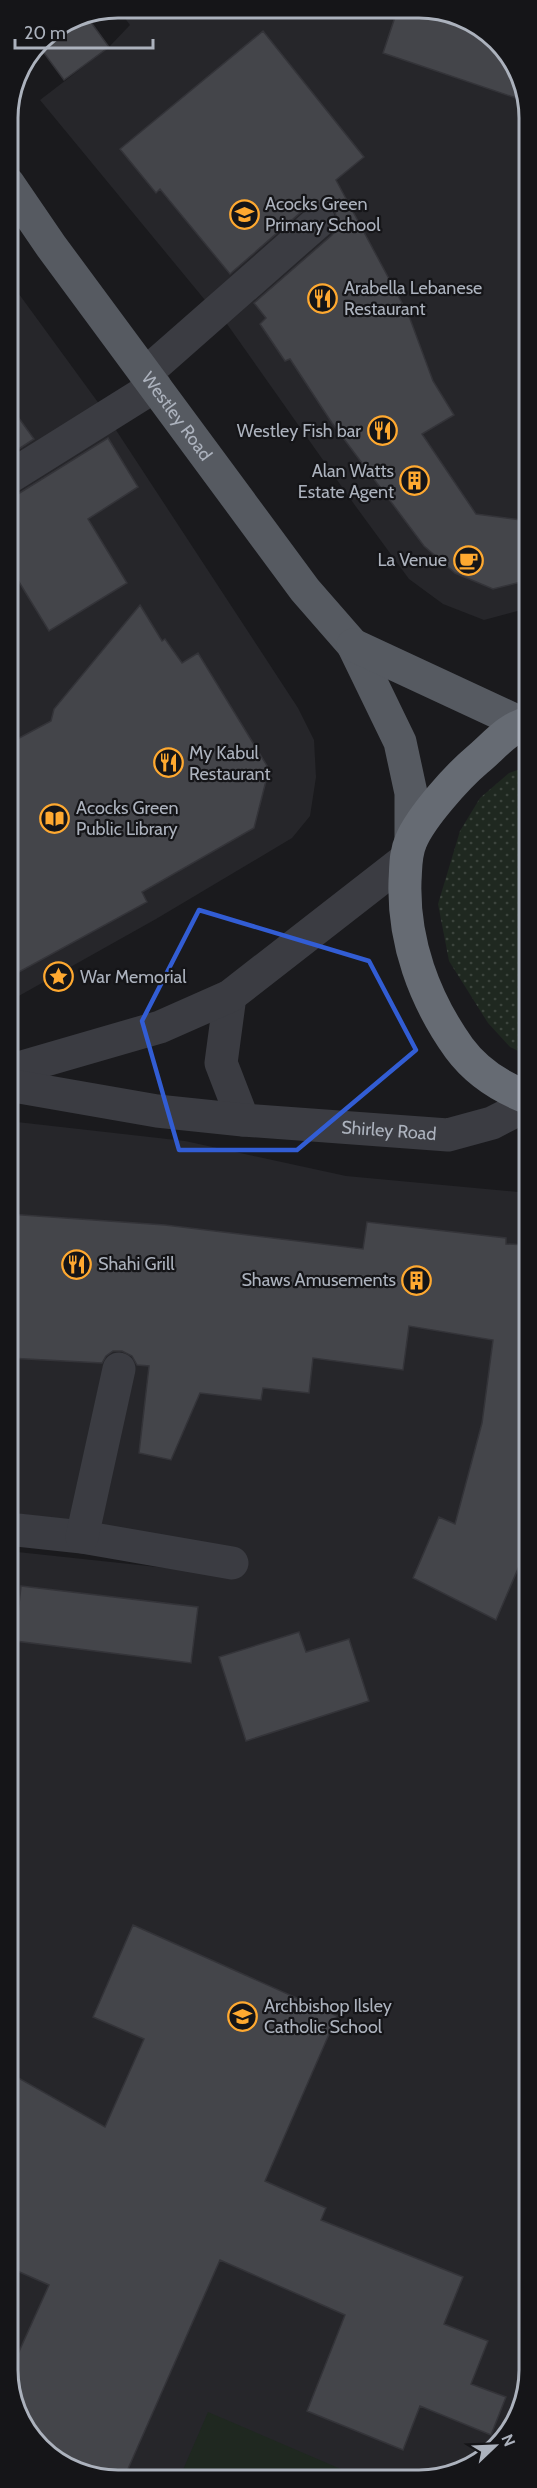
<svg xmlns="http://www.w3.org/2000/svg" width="537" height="2488" font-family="Cabin,sans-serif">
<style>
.built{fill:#26262a}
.grass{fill:url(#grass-dots)}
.garden{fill:#1f2820}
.building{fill:#44454a;stroke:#343439;stroke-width:1.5}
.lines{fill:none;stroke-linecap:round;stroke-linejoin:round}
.minor{stroke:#3b3c42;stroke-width:33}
.major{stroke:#565a61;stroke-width:33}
.highway{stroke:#666b73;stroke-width:33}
.marked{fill:none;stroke:#325dd4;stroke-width:4.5;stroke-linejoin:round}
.labels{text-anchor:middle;stroke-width:4.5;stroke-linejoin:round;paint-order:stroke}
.poi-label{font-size:18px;fill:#acb2bd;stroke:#151518;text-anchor:start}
.street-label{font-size:18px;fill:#acb2bd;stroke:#151518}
.rim{fill:none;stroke:#acb2bd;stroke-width:3}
</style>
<defs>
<pattern id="grass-dots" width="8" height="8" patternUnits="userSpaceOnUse" patternTransform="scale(1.5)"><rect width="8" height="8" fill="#1f2820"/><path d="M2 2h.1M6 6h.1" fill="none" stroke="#3d453e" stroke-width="1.8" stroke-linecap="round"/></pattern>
</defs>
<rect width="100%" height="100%" fill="#1a1a1d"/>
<!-- built -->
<path class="built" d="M117 8 447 11 502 45 529 104V608L484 620 443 604 409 579 354 504 227 324 214 311 40 100 109 47 130 25Z
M8 279 97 401 298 708 314 740 316 777 310 816 292 838 156 919 8 1002Z
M8 1121 185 1141 346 1176 529 1193V2377L502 2443 433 2480 96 2478 35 2443 8 2384V1551L223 1574 40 1517 8 1512Z"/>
<!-- grass -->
<path class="grass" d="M529 766V1056L510 1047 488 1023 449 961 438 904 460 831 480 798 509 773Z"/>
<!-- garden -->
<path class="garden" d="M208 2412 364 2479H179Z"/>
<!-- building -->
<path class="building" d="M397 11H447L502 45 528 102 383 53Z
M85 14 109 47 64 80 38 45 40 40 76 16Z
M263 31 364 157 336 180 409 316 433 381 454 415 422 434 476 514 529 521V580L493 589 455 573 424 546 332 423 290 359 285 361 260 324 266 318 254 303 332 235 337 228V218L333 208 326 203H316L307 207 230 274 160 189 156 193 120 149Z
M8 403 34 439 8 456Z
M108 438 138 487 88 519 127 583 49 631 8 564V497L18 494Z
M140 605 162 641 165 639 182 663 198 653 269 769 254 828 142 892 147 902 8 978V744L51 721 54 709Z
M8 1214 165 1225 363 1249 367 1222 506 1238V1244L529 1245V1543L496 1620 413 1578 439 1517 455 1524 482 1423 493 1340 409 1326 403 1370 313 1358 309 1393 263 1388 261 1400 200 1393 171 1460 139 1453 149 1366 137 1365 132 1356 122 1351H113L106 1356 102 1363 8 1358Z
M21 1586 198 1607 191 1663 15 1641Z
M299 1632 306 1652 349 1639 369 1701 246 1741 219 1657Z
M133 1925 337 2016 265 2181 326 2208 321 2220 463 2277 444 2324 488 2341 471 2384 506 2397 491 2435 420 2406 403 2450 307 2411 345 2315 220 2260 124 2478H96L35 2443 8 2384V2376L49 2285 8 2267V2072L105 2127 144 2039 93 2017Z"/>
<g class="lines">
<!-- minor -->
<g class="minor">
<path d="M145 374 319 221"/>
<path d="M8 478 155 386"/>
<path d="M230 996 221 1063 243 1120"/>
<path d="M8 1071 160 1027 230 996 406 859"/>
<path id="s1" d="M8 1085 157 1111 243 1120 448 1135 492 1123 529 1104"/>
<path d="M8 1529 82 1537 232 1563"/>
<path d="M82 1537 119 1369"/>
</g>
<!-- major -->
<g class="major">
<path id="s2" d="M8 183 51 246 305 590 353 645 400 742 411 793V840"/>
<path d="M353 645 523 724"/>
</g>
<!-- highway -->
<path class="highway" d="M529 723C508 727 493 747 477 760 457 777 421 817 411 841 405 854 406 867 405 881 403 941 424 999 459 1048 476 1071 502 1088 529 1098"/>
</g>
<!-- marked area -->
<path class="marked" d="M199 910 369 961 416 1050 297 1150H179L142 1021Z"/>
<!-- icons -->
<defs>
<symbol id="school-ring" viewBox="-11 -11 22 22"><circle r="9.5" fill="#151518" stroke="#ffa930" stroke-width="1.5"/><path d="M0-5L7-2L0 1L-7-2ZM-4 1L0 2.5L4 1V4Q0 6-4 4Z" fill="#ffa930"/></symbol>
<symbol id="restaurant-ring" viewBox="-11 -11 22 22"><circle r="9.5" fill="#151518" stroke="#ffa930" stroke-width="1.5"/><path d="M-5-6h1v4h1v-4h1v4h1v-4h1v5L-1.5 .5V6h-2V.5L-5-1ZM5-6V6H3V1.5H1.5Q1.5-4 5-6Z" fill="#ffa930"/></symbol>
<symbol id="building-ring" viewBox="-11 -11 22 22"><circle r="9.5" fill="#151518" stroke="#ffa930" stroke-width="1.5"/><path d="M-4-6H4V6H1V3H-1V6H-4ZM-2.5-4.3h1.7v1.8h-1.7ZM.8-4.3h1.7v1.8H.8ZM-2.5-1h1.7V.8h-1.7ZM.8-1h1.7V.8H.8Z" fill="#ffa930"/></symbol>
<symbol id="cafe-ring" viewBox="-11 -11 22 22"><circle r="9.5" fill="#151518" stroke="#ffa930" stroke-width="1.5"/><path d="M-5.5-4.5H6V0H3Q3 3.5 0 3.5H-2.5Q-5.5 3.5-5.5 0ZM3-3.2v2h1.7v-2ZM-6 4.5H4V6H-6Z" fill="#ffa930"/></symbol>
<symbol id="library-ring" viewBox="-11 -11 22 22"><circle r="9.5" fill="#151518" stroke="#ffa930" stroke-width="1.5"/><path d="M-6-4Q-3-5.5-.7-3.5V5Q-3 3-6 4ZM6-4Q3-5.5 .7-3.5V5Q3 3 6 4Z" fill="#ffa930"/></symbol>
<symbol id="sight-ring" viewBox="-11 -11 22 22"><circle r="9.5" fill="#151518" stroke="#ffa930" stroke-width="1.5"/><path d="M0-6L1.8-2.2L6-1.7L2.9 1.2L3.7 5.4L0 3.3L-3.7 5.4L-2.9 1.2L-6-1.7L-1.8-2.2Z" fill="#ffa930"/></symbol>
</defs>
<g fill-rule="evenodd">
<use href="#school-ring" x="228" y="198" width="33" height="33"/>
<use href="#restaurant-ring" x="306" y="282" width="33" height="33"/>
<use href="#restaurant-ring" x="366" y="414" width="33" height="33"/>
<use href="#building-ring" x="398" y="464" width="33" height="33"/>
<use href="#cafe-ring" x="452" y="544" width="33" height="33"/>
<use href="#restaurant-ring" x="152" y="746" width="33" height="33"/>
<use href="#library-ring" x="38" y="802" width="33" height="33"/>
<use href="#sight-ring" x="42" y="960" width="33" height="33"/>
<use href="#restaurant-ring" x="60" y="1248" width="33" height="33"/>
<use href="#building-ring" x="400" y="1264" width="33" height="33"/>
<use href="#school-ring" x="226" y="2000" width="33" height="33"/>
</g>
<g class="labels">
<!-- poi labels -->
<g class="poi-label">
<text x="265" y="210">Acocks Green<tspan x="265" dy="21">Primary School</tspan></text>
<text x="344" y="294">Arabella Lebanese<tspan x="344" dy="21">Restaurant</tspan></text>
<text x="361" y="437" text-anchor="end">Westley Fish bar</text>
<text x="394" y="477" text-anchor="end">Alan Watts<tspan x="394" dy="21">Estate Agent</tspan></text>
<text x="447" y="566" text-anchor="end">La Venue</text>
<text x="189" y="759">My Kabul<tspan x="189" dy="21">Restaurant</tspan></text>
<text x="76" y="814">Acocks Green<tspan x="76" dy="21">Public Library</tspan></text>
<text x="80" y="983">War Memorial</text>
<text x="98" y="1270">Shahi Grill</text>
<text x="396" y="1286" text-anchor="end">Shaws Amusements</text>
<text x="264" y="2012">Archbishop Ilsley<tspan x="264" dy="21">Catholic School</tspan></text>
</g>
<!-- street labels -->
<g class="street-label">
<text dy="6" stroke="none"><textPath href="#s2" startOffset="288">Westley Road</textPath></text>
<text dy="6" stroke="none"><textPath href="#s1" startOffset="384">Shirley Road</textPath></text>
</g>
</g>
<!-- crop -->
<path d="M0 0H537V2488H0ZM118 18H419A100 100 0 0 1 519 118V2370A100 100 0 0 1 419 2470H118A100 100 0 0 1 18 2370V118A100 100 0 0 1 118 18Z" fill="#151518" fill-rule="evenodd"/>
<path class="rim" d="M118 18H419A100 100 0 0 1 519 118V2370A100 100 0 0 1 419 2470H118A100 100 0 0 1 18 2370V118A100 100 0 0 1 118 18Z"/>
<!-- north arrow -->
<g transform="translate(495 2446) rotate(67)" stroke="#151518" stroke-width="4.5" paint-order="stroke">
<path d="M0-4.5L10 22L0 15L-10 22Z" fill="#acb2bd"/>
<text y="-9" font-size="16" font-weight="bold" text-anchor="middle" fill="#acb2bd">N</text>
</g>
<!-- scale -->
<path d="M15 39v9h138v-9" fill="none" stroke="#acb2bd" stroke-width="3"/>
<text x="24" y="39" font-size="18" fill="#acb2bd" stroke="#151518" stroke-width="4.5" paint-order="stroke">20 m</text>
</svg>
